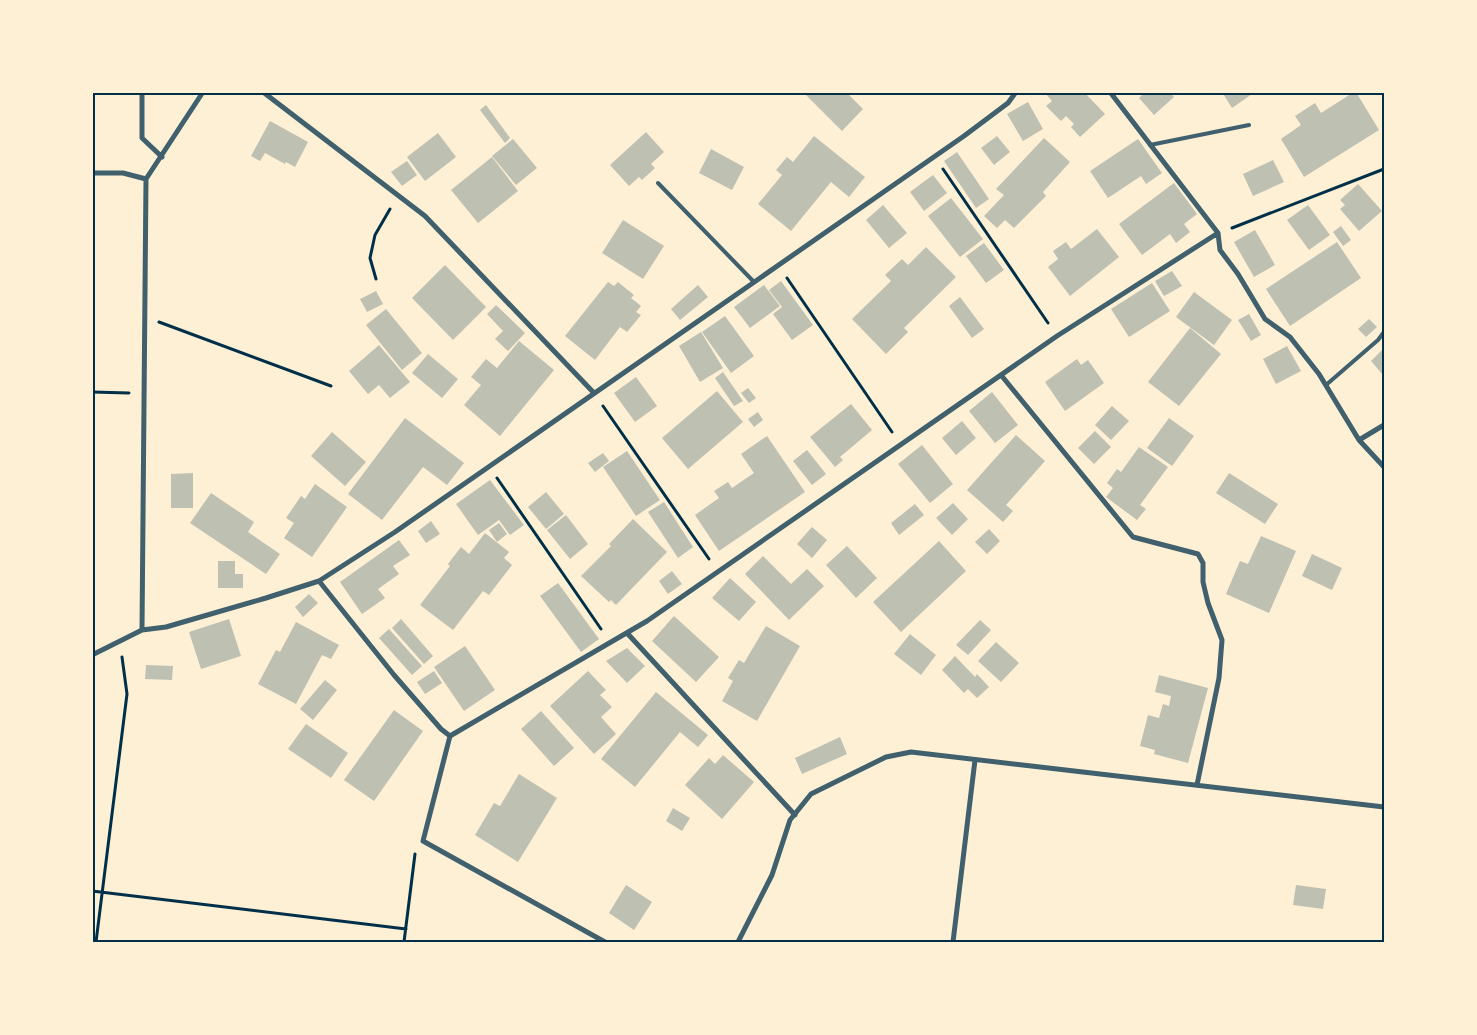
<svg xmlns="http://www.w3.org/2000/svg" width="1477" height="1035" font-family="Helvetica,sans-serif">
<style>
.building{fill:#bec0b2}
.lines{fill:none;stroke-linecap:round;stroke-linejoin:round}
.path{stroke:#003049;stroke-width:3}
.service{stroke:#3f606c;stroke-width:4}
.minor{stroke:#3f606c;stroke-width:5}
.neatline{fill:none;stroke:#003049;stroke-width:2}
</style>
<rect width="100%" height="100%" fill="#fdf0d5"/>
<!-- building -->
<path class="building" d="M803 92H846L863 109 842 131Z
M1044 92H1084L1105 114 1080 137 1071 127 1074 124 1066 116 1061 121 1046 106 1052 101Z
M1145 92H1170L1174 97 1154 115 1139 98Z
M1222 92H1255L1232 108Z
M1354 92H1356L1379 130 1304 177 1281 139 1301 125 1295 116 1315 103 1321 113Z
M1028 102 1043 129 1023 141 1007 114Z
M486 105 510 138 505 143 480 110Z
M270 121 308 142 295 167 286 162 285 164 265 153 260 161 251 156Z
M646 132 664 152 651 164 655 168 642 180 639 177 629 186 610 165Z
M438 133 456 157 425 181 407 157Z
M814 136 865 177 849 197 831 182 791 231 758 204 782 175 776 170 787 157 793 162Z
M997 136 1010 152 994 165 981 148Z
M1044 138 1070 162 1043 192 1046 196 1014 228 1005 220 997 228 984 216 1004 195 996 189Z
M513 139 537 168 516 185 492 156Z
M1138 139 1162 173 1146 184 1141 176 1108 198 1090 171Z
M711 149 744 167 732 190 699 173Z
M957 152 989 199 976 208 944 161Z
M492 157 518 191 478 223 451 190Z
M1273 160 1284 182 1253 196 1243 174Z
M407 161 417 175 402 186 391 172Z
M933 175 947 193 924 211 910 192Z
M1174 183 1197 214 1184 224 1190 232 1176 243 1170 234 1142 255 1119 224Z
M1358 184 1382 211 1359 231 1340 209 1345 205 1340 200Z
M951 198 983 239 960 257 928 216Z
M883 205 907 233 889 248 866 220Z
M1308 205 1330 235 1309 250 1287 220Z
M623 220 664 246 643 279 602 253Z
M1341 226 1351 240 1343 246 1333 232Z
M1097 229 1119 257 1070 296 1048 267 1058 259 1053 251 1066 242 1071 249Z
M1255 230 1275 265 1254 277 1234 242Z
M1337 242 1361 278 1290 326 1266 289Z
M984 243 1004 270 986 283 966 256Z
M926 247 956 277 904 328 908 332 886 354 852 319 891 281 885 275 902 259 908 265Z
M445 265 486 307 453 340 412 298Z
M1172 271 1182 286 1164 296 1155 281Z
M781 281 813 325 792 340 773 314 782 307 769 290Z
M608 282 614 286 618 282 634 295 631 298 641 306 636 312 641 315 627 332 620 327 595 360 565 336Z
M1152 283 1170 311 1129 337 1111 309Z
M698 285 708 297 680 320 671 309Z
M764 285 780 306 750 328 734 307Z
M376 291 383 304 367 312 360 299Z
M1194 292 1232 320 1214 345 1176 317Z
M960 297 984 329 972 338 949 306Z
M496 305 525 333 508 351 495 339 503 331 487 314Z
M386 309 422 353 402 370 366 325Z
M1249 314 1261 335 1251 341 1238 320Z
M725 316 754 356 731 373 702 332Z
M1369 319 1377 327 1366 337 1358 329Z
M1190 328 1221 354 1179 406 1148 382Z
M701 332 723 368 700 382 679 346Z
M519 341 554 370 500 436 464 405 481 385 471 377 486 359 497 368Z
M379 345 410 382 390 398 379 385 368 394 349 371Z
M1287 346 1301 371 1276 384 1263 359Z
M1384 348V376L1371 361Z
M428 354 458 379 442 398 412 373Z
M1077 359 1081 365 1088 360 1104 383 1065 411 1045 382Z
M723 372 743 401 734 406 715 378Z
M636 377 657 406 635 422 614 393Z
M748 388 756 398 749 403 741 393Z
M717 391 743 422 688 469 662 438Z
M992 392 1018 425 995 443 969 411Z
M851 404 872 430 840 457 843 460 835 467 810 437Z
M1112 406 1129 421 1111 440 1095 425Z
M758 412 763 420 754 427 748 419Z
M405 418 464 463 447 485 423 467 382 520 348 494Z
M1169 418 1194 436 1172 466 1147 448Z
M962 421 976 438 956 455 942 438Z
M1095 431 1111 447 1094 464 1078 448Z
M332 432 366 462 345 486 311 456Z
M1016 435 1045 461 1006 505 1013 511 1003 522 967 490Z
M767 436 805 492 719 551 695 515 719 498 714 491 728 482 732 488 754 473 741 454Z
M922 445 953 484 930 503 898 464Z
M1139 447 1168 467 1140 505 1146 509 1137 520 1106 497 1113 488 1107 483 1117 469 1121 472Z
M807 450 826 474 812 485 793 461Z
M627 451 660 500 636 516 603 467Z
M603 453 609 461 595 472 588 463Z
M193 473V508H171V474Z
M1229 473 1278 504 1265 524 1216 493Z
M490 480 524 525 510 535 499 520 478 535 456 504Z
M315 484 347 507 312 557 284 538 294 523 286 518 301 496 305 499Z
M546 492 564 514 546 529 528 507Z
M211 493 254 522 248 532 280 554 266 574 190 523Z
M664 502 693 547 678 558 648 512Z
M953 503 968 519 952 535 936 518Z
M915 504 924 515 899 535 891 523Z
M566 515 588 544 570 559 547 530Z
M633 519 667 552 616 605 611 600 609 602 581 576 611 546 609 544Z
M431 521 440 534 426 543 418 531Z
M499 523 507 534 497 542 489 530Z
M812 527 827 540 812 558 797 544Z
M989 529 1000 541 987 554 975 542Z
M485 533 509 552 504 558 512 565 489 595 483 591 453 630 420 605 450 566 448 564 461 547 469 554Z
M1261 536 1296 551 1269 613 1226 594 1240 561 1248 564Z
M399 540 410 555 393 566 399 574 378 589 385 598 362 614 340 582Z
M939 541 966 571 901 632 873 602Z
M847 546 877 578 856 598 826 565Z
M1312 554 1342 568 1332 590 1302 576Z
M763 556 791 584 807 569 824 586 789 620 745 574Z
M218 561H235V574H243V588H218Z
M672 571 682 584 668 594 659 581Z
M730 578 756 602 739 621 712 598Z
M558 583 599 639 581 652 540 596Z
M309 594 318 603 303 617 295 607Z
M674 616 719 657 696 682 652 641Z
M229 619 241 656 201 669 189 632Z
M401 619 433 656 424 664 392 628Z
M980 620 991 630 968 655 956 645Z
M296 622 339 645 331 659 322 655 296 704 258 684 276 650 280 652Z
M766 626 800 646 757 721 722 701 733 681 728 678 739 660 744 663Z
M389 629 422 666 412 675 379 638Z
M910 634 936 655 921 675 894 654Z
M996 642 1019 663 1001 682 978 661Z
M465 646 495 690 464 711 434 667Z
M627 648 645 666 627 683 606 661Z
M955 656 975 677 977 674 989 687 977 698 968 689 964 693 942 670Z
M146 665 173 666 172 680 145 679Z
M434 671 442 683 425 694 417 682Z
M588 671 606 690 600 695 612 707 601 717 616 734 594 754 550 706Z
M1159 675 1208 688 1188 763 1154 754 1155 750 1140 746 1148 715 1159 718 1163 704 1169 706 1171 696 1155 692Z
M325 680 337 690 313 720 300 709Z
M656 692 708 735 698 747 680 732 635 787 601 759Z
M394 710 423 731 374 801 344 780Z
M541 711 574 748 554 766 521 729Z
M306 724 348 753 331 778 288 749Z
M840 737 847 754 802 774 795 758Z
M723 755 754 782 722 819 685 785 709 758 715 764Z
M519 774 557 798 518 862 475 835 494 803 500 806Z
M673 808 690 818 682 831 666 821Z
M626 885 652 902 634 930 609 913Z
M1296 885 1326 889 1323 909 1293 905Z"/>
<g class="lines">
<!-- path -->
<path class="path" d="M943 169 1048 323
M1232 228 1384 169
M787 278 892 432
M376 279 370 258 375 235 390 209
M159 322 331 386
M92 392 129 393
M603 406 709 559
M497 478 601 629
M92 891 406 929
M96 942 127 694 122 657
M404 942 415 854"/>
<!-- service -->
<path class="service" d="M1150 145 1249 125
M658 183 754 282
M1326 385 1378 340 1384 332"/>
<!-- minor -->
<path class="minor" d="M142 92V138L162 157
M263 92 425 216 594 393
M92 173H123L146 179
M1218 233 1220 250 1238 274 1265 319 1290 337 1319 374 1359 440 1384 467
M1001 375 1133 537 1198 554 1203 563V582L1208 603 1222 640 1219 678 1197 785
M1359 440 1384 425
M319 581 394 675 441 729 450 736 647 621 1057 336 1218 233 1110 92
M142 630 146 179 203 92
M627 633 795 815
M92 655 142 630 166 627 266 598 319 581 395 532 964 136 1008 103 1016 92
M450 736 423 841 605 942
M738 942 772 875 790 820 811 794 886 757 911 752 1384 807
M953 942 975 760"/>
</g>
<!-- border -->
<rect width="1477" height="1035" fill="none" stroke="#fdf0d5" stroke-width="188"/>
<rect x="94" y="94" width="1289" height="847" class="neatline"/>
</svg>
